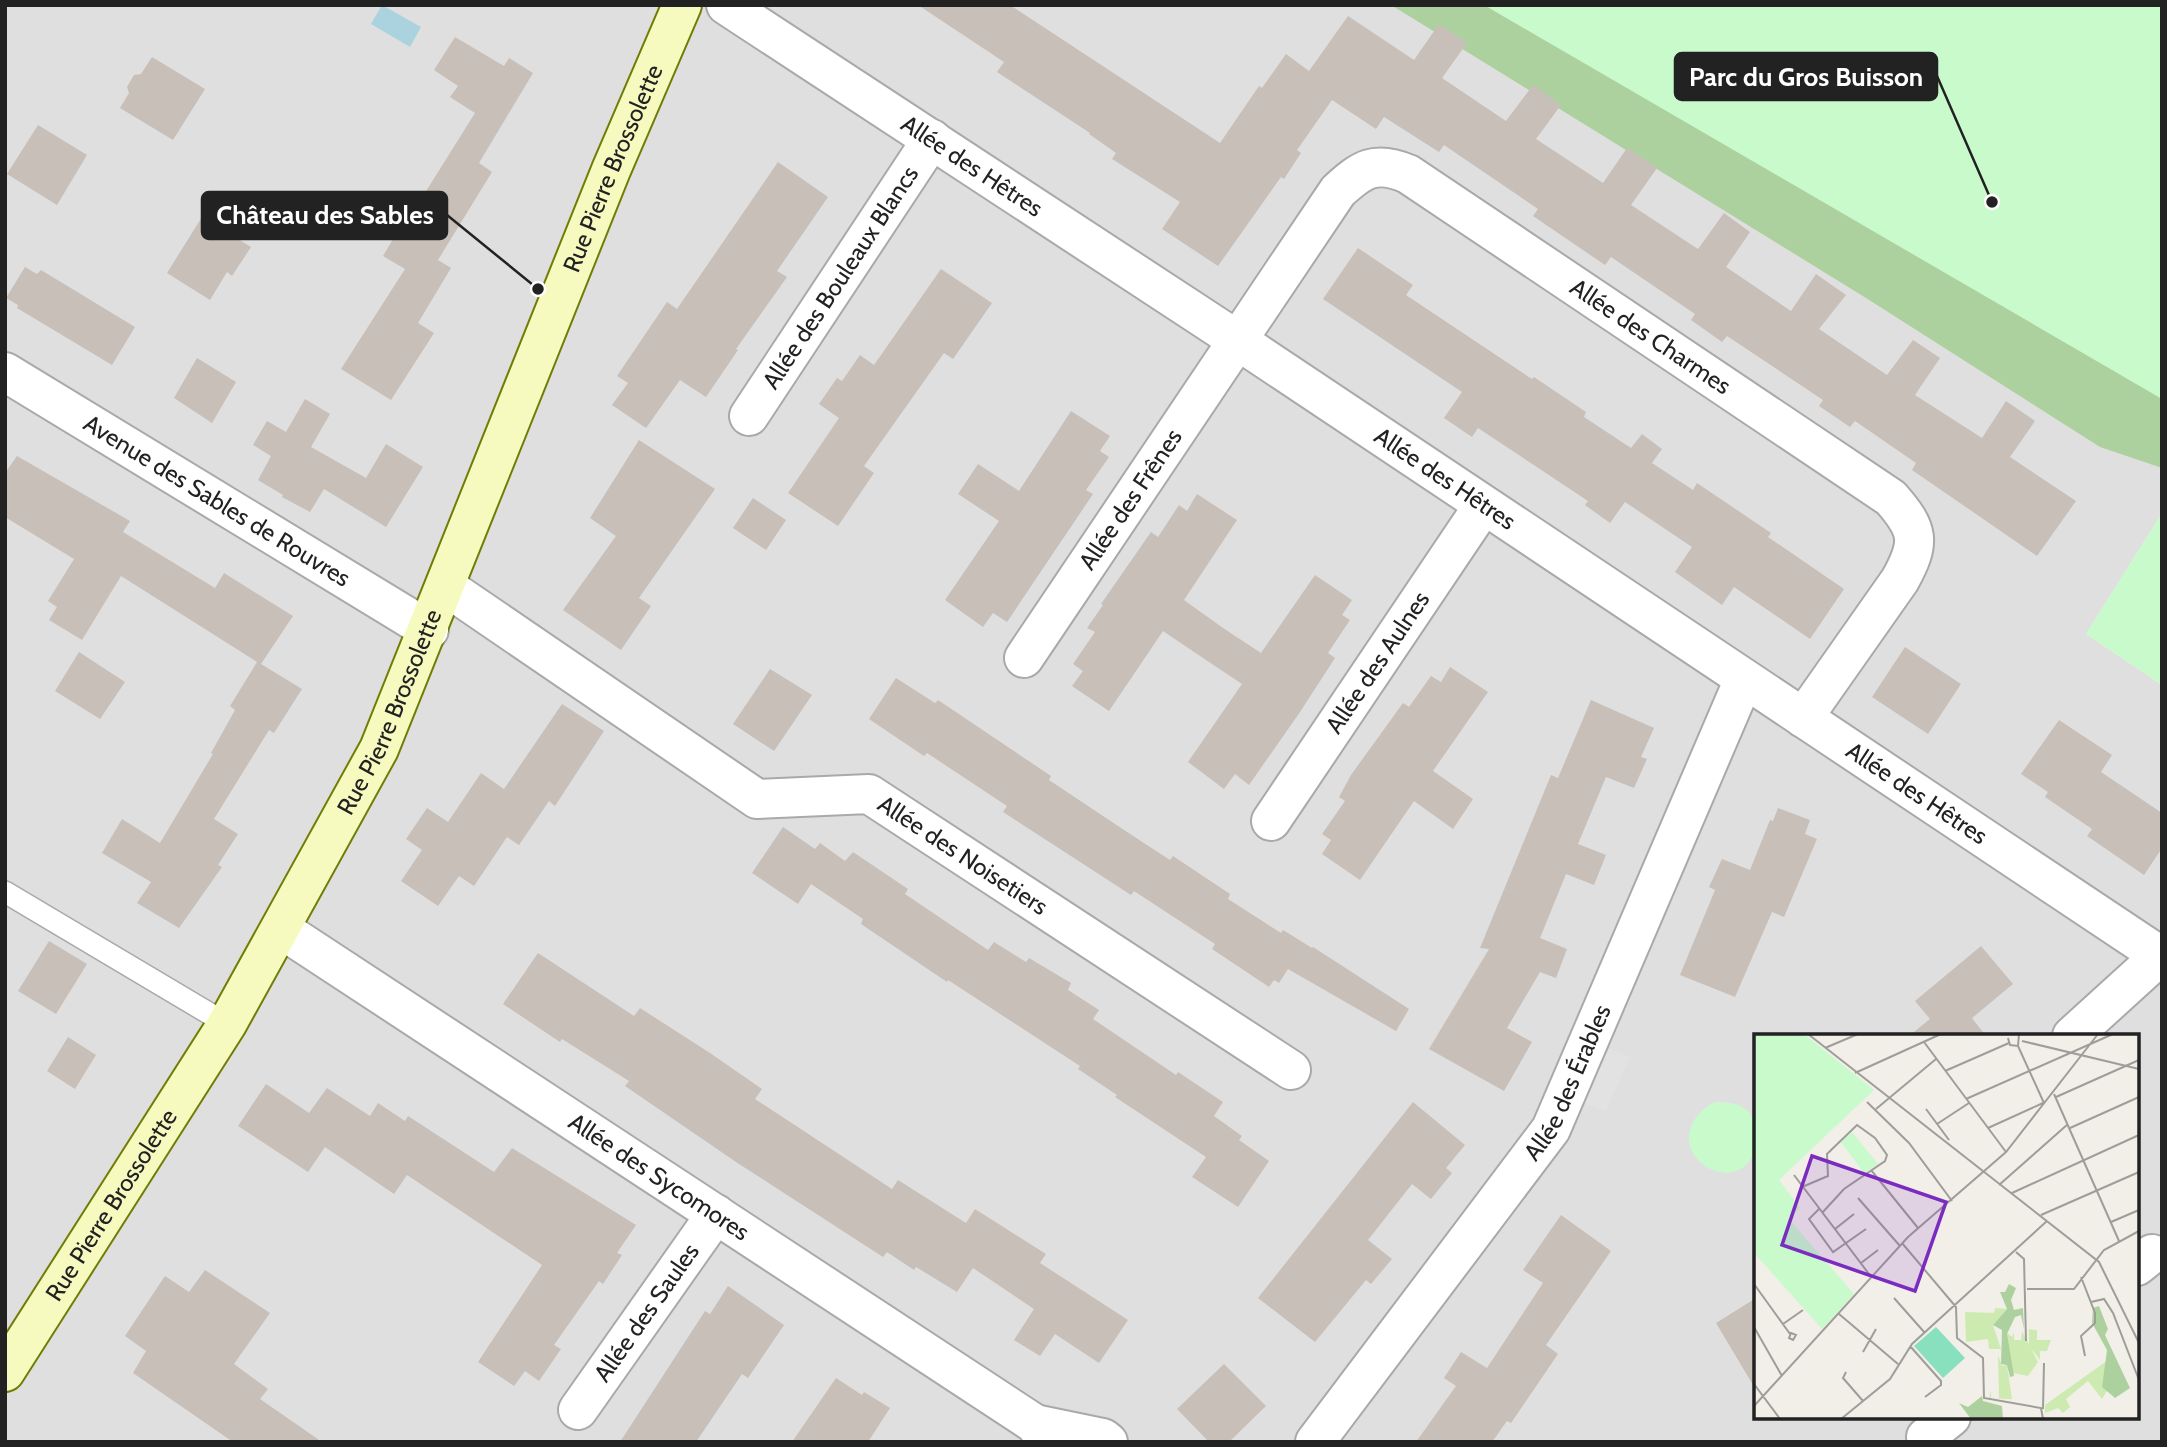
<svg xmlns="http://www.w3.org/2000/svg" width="2167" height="1447" font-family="Cabin,sans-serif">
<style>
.residential{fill:#e0dfdf;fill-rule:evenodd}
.forest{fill:#add19e}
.park{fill:#c8facc}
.parking{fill:#e2e2e2}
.water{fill:#aad3df}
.building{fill:#c7bfb8}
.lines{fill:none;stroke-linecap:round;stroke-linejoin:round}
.lane-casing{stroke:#a9a9a9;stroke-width:24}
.street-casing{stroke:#a9a9a9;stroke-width:42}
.secondary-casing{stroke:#707d05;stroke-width:42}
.lane{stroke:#fff;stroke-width:21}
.street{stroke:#fff;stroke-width:38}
.secondary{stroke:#f7fabf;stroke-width:38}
.labels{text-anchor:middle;stroke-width:7;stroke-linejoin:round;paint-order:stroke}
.street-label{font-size:24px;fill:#222;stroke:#fff}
.inset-road{fill:none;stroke:#9f9d99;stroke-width:2}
.view{fill:#7b2cbf;fill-opacity:0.15;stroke:#7b2cbf;stroke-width:3.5}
.inset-edge{fill:none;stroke:#222;stroke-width:3.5}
.leader{fill:none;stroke:#222;stroke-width:2.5}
.callout-dot{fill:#222;stroke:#fff;stroke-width:2.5}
.callout{fill:#222;stroke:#222;stroke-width:2.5}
.callout-label{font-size:26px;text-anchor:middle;font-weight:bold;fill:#fff}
</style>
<rect width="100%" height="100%" fill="#f2efe9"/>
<!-- residential -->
<path class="residential" d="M5 5H1484L2162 399V513L2086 634 2162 685V1442H5ZM1756 1036H2137V1417H1756Z"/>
<!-- forest -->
<path class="forest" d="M1391 5H1629L2162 335V468L2100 447 1866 298Z"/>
<!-- park -->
<path class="park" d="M1484 5H2162V399Z
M2162 513V685L2086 634Z
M1715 1102C1744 1102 1756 1110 1756 1139 1756 1148 1753 1158 1746 1165 1742 1170 1733 1172 1726 1173 1719 1172 1711 1170 1705 1166 1677 1146 1689 1114 1715 1102Z"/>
<!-- parking -->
<path class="parking" d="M1600 1045 1630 1057 1606 1111 1578 1101Z"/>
<!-- water -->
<path class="water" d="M382 5 421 27 410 47 371 24Z"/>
<!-- building -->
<path class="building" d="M918 5H1010L1220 143 1259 86 1262 88 1286 54 1309 71 1348 16 1414 60 1439 24 1467 43 1442 78 1506 121 1533 85 1561 105 1536 139 1603 183 1627 148 1657 168 1631 205 1698 249 1724 213 1750 232 1726 267 1791 311 1816 274 1846 295 1819 329 1887 375 1913 340 1940 358 1915 395 1982 438 2006 401 2035 421 2010 457 2076 501 2037 556 1912 470 1916 463 1855 421 1850 427 1819 406 1823 400 1727 336 1722 342 1691 320 1695 314 1611 257 1605 265 1533 216 1538 209 1444 145 1439 152 1384 117 1376 129 1332 100 1297 150 1301 153 1284 179 1281 177 1218 266 1162 229 1180 202 1112 159 1116 153 1089 134 1090 133 997 72 1004 62Z
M455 37 504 66 509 58 533 73 479 163 492 172 438 260 451 268 418 323 434 333 391 400 341 369 405 269 383 256 415 202 418 204 475 113 450 97 458 86 434 70Z
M152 57 205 89 173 140 120 108 129 93 127 87 134 75 141 74Z
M38 125 87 155 57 205 7 174Z
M778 162 828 197 777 271 787 277 736 349 738 350 706 397 680 380 646 428 612 405 628 383 617 376 667 302 677 309Z
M202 217 251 247 232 276 227 272 210 300 167 273Z
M1358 248 1413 285 1406 295 1532 379 1534 377 1586 412 1584 417 1631 448 1642 434 1662 449 1652 463 1693 490 1697 483 1771 533 1768 537 1844 589 1810 639 1734 587 1722 605 1675 572 1692 547 1625 502 1610 523 1585 505 1588 501 1478 428 1472 437 1444 418 1462 392 1323 299Z
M25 267 37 274 41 270 135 327 112 365 17 308 18 305 6 298Z
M941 269 992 303 953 359 944 353 864 466 874 473 838 526 788 493 839 418 819 404 837 378 842 381 860 355 874 365Z
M197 358 236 382 212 423 174 398Z
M305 399 330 414 311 447 366 478 386 444 423 467 386 527 324 489 310 512 282 497 296 472 283 495 258 480 271 456 253 445 267 421 286 432Z
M1071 411 1110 436 1100 451 1109 457 1086 490 1093 494 1007 622 993 613 983 627 945 600 999 521 958 494 978 464 1019 491Z
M639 440 715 489 639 598 651 606 621 650 563 610 616 536 590 518Z
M17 456 130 521 123 532 215 588 224 573 293 616 261 664 302 689 274 733 269 730 214 819 238 834 218 865 222 867 179 928 137 903 151 882 102 853 122 819 160 843 213 754 211 753 235 710 230 706 257 662 121 576 82 640 49 620 57 607 48 601 74 559 5 517V473Z
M1197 494 1237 520 1184 600 1223 628 1261 653 1315 575 1352 600 1342 615 1350 620 1328 653 1335 658 1300 712 1249 785 1235 774 1224 789 1188 762 1242 684 1203 658 1163 631 1109 711 1072 686 1083 671 1073 664 1095 632 1087 628 1103 605 1101 604 1151 532 1158 537 1179 505 1187 511Z
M753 498 786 520 766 550 733 528Z
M1905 647 1961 684 1928 734 1872 697Z
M79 652 125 682 100 719 55 691Z
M1450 667 1488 692 1433 771 1473 799 1453 829 1414 801 1360 880 1322 854 1331 840 1322 834 1345 801 1339 797 1351 775 1403 703 1409 707 1431 676 1441 682Z
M770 669 812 695 774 751 733 724Z
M896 678 935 703 938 700 1051 776 1049 780 1121 828 1170 860 1173 856 1230 894 1228 899 1281 933 1283 930 1312 948 1313 947 1409 1009 1396 1031 1288 969 1279 983 1274 980 1269 987 1212 949 1215 944 1134 891 1131 895 1074 858 1003 812 1007 806 927 753 924 756 869 719Z
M1591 700 1654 728 1641 757 1647 759 1634 788 1606 777 1578 844 1606 855 1594 885 1566 874 1540 938 1567 949 1556 978 1540 972 1507 1028 1532 1042 1504 1091 1429 1049 1489 949 1480 948 1551 775 1558 778Z
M562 704 604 731 555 806 549 801 519 845 507 837 474 886 459 876 438 906 401 881 422 850 406 839 427 808 448 822 481 773 504 789Z
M2059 720 2112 755 2101 772 2162 813V848L2144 875 2087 836 2092 829 2045 797 2048 792 2021 774Z
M1778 808 1810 820 1805 834 1817 839 1784 917 1772 912 1735 997 1680 975 1715 890 1709 887 1722 859 1750 870 1770 820 1773 821Z
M783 827 815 849 820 843 845 861 853 852 908 889 905 894 988 950 994 942 1026 962 1029 958 1071 983 1068 990 1099 1010 1093 1019 1176 1075 1178 1072 1223 1102 1214 1116 1242 1136 1239 1140 1269 1161 1238 1207 1192 1177 1206 1157 1115 1097 1117 1095 1078 1069 1080 1066 948 980 947 982 861 924 863 919 811 884 798 904 752 873Z
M49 941 87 964 56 1014 18 991Z
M1981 946 2013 984 1972 1018 1986 1036H1909L1930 1019 1915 1001Z
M538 953 634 1016 640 1008 710 1053 762 1089 755 1099 892 1189 898 1180 966 1223 975 1209 1046 1254 1040 1263 1128 1320 1099 1363 1055 1334 1040 1356 1014 1340 1034 1309 973 1268 957 1292 916 1267 914 1270 887 1252 883 1257 736 1162 625 1086 629 1081 562 1039 560 1042 503 1004Z
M68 1037 96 1055 75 1089 47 1071Z
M266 1084 309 1113 327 1088 370 1116 378 1103 405 1121 408 1116 494 1172 512 1148 636 1225 617 1253 622 1255 603 1284 599 1281 554 1345 561 1349 539 1381 525 1371 514 1386 478 1362 542 1265 407 1175 394 1194 325 1147 308 1172 238 1126Z
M1413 1102 1465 1145 1446 1168 1452 1173 1431 1199 1412 1184 1368 1240 1392 1259 1371 1284 1366 1280 1315 1342 1258 1298Z
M1561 1215 1611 1251 1546 1345 1558 1354 1511 1423 1507 1421 1492 1442H1416L1456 1386 1444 1378 1461 1352 1487 1368 1543 1283 1523 1270Z
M205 1270 270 1313 234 1364 268 1389 260 1399 322 1442H233L133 1373 146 1351 125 1336 165 1276 189 1292Z
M728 1286 784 1325 748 1378 742 1374 696 1442H620L705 1311 710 1314Z
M1756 1298V1390L1716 1323Z
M1224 1364 1266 1406 1229 1442H1209L1177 1409Z
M836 1378 862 1395 864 1392 890 1408 868 1442H792Z"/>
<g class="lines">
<defs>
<path id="lane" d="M5 892 227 1024"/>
<g id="street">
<path id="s1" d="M726 5 1237 340 2162 957"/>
<path id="s2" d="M5 372 429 630"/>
<path id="s3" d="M749 416 932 139"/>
<path id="s4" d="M445 586 757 799 869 794 1291 1070"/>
<path id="s5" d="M1024 658 1338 191C1362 169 1375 160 1408 174L1891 498C1919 530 1921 542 1900 580L1803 718"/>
<path id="s6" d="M1271 821 1483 506"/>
<path id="s7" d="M281 929 1035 1424 1047 1442"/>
<path d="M2072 1036 2160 956"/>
<path d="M2137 1266 2152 1254"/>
<path id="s8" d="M578 1410 716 1214"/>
<path d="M1035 1424 1103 1438 1108 1442"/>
<path d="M1926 1437 1951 1417"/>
<path id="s9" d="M1315 1442 1551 1129 1744 679"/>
</g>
<g id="secondary">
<path id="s10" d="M5 1372 227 1024 379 749 611 170 682 5"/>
</g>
</defs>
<!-- lane casing -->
<use href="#lane" class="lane-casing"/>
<!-- street casing -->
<use href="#street" class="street-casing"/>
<!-- secondary casing -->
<use href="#secondary" class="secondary-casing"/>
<!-- lane -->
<use href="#lane" class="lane"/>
<!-- street -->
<use href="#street" class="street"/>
<!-- secondary -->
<use href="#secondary" class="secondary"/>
</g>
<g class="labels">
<!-- street labels -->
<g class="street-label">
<text dy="8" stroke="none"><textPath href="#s1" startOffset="294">Allée des Hêtres</textPath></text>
<text dy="8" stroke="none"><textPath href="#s10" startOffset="1353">Rue Pierre Brossolette</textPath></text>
<text dy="8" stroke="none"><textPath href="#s3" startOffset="166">Allée des Bouleaux Blancs</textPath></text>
<text dy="8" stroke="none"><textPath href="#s5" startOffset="933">Allée des Charmes</textPath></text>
<text dy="8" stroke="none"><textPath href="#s1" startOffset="861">Allée des Hêtres</textPath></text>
<text dy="8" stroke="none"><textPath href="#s5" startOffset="191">Allée des Frênes</textPath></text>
<text dy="8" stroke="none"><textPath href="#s2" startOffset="248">Avenue des Sables de Rouvres</textPath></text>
<text dy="8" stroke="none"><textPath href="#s6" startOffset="191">Allée des Aulnes</textPath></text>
<text dy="8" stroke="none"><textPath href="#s10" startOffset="765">Rue Pierre Brossolette</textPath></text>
<text dy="8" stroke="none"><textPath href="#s1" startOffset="1428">Allée des Hêtres</textPath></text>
<text dy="8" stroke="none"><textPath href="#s4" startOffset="602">Allée des Noisetiers</textPath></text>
<text dy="8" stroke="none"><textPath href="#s9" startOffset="441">Allée des Érables</textPath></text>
<text dy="8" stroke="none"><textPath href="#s7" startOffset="452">Allée des Sycomores</textPath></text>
<text dy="8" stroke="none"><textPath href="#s10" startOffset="198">Rue Pierre Brossolette</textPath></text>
<text dy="8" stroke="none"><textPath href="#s8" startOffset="119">Allée des Saules</textPath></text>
</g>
</g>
<!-- overview -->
<g transform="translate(1754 1034)">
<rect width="385" height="385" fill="#f2efe9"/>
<path d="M241 274 253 275 239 291 247 315H235L234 305 212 308 211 278 240 279ZM275 295 283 296V306H297L293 317H286V326L275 312ZM268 297 284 328 274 342 259 339 253 314V299L258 303 260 298V306H267ZM244 321 248 332 253 331 258 365H253L237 364H235L237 356V364H245ZM354 326 348 353 354 355 348 365 334 347 312 365 316 373 309 379 304 374 291 379V371Z" fill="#cdebb0"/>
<path d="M255 250 262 254 257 266 260 276 269 274 270 295 267 281 261 283 253 300 260 342 256 343 253 331 247 330 248 296 239 291 253 275 246 258H251ZM345 272 354 295 351 301 376 354 361 364 348 353 353 316 338 289 339 274ZM228 362 229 367 248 372 249 385H217L205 369 214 373Z" fill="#add19e"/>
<path d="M0 0H50L120 56 25 146 46 174 34 184 100 260 68 295 0 219ZM98 98 124 130 110 139 87 108Z" fill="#c8facc"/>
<path d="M182 293 211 324 189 344 160 312Z" fill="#88e0be"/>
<path class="inset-road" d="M54 0 345 228 385 309M254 4 256 11 264 12 265 0M268 7 385 35M170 8 252 118M264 12 290 69M71 14 104 0M191 37 255 9M101 39 187 0M300 60 365 207M302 63 385 26M212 65 359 0M113 68 155 109 198 167M122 75 182 25M172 75 195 106M183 90 215 69M234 94 289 69M316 94 385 63M117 136 164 194M40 141 118 244M245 151 314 90M48 153 74 142 73 120 103 91 121 104 133 121 131 127 90 155 68 179M258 159 385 101M104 164 146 212M65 175 55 185 79 218 112 195M287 181 385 138M357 188 385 176M81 195 100 180M148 209 202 273 203 304 229 324 230 364 287 374 289 385M262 218 270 225 272 307M107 229 124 216M327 243 341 279V289L327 302 331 322M0 250 36 300M273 255H320L350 216 385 197M140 264 171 299M337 268 350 265 359 279 385 346M85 280 144 330M29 290 49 276M0 293 28 342M37 299 42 301 39 306 35 304ZM156 312 187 347V351L171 363M109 318 122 295M92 338 89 344 109 367M0 350 26 385M0 372 154 203 252 118 344 0M289 375 290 329M87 385 136 345 158 310 293 187"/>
<path class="view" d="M58 122 192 168 161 257 28 211Z"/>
<rect width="385" height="385" class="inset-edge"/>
</g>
<!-- callouts -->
<path class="leader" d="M1992 202L1937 76M538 289L447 215"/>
<g class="callout-dot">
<circle cx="1992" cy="202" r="7"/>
<circle cx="538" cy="289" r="7"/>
</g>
<g class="callout">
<rect x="1675" y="53" width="262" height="47" rx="7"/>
<rect x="202" y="192" width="245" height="47" rx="7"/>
</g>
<g class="callout-label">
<text x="1806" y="86">Parc du Gros Buisson</text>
<text x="325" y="224">Château des Sables</text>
</g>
<!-- border -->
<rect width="2167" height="1447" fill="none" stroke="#222222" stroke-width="14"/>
</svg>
